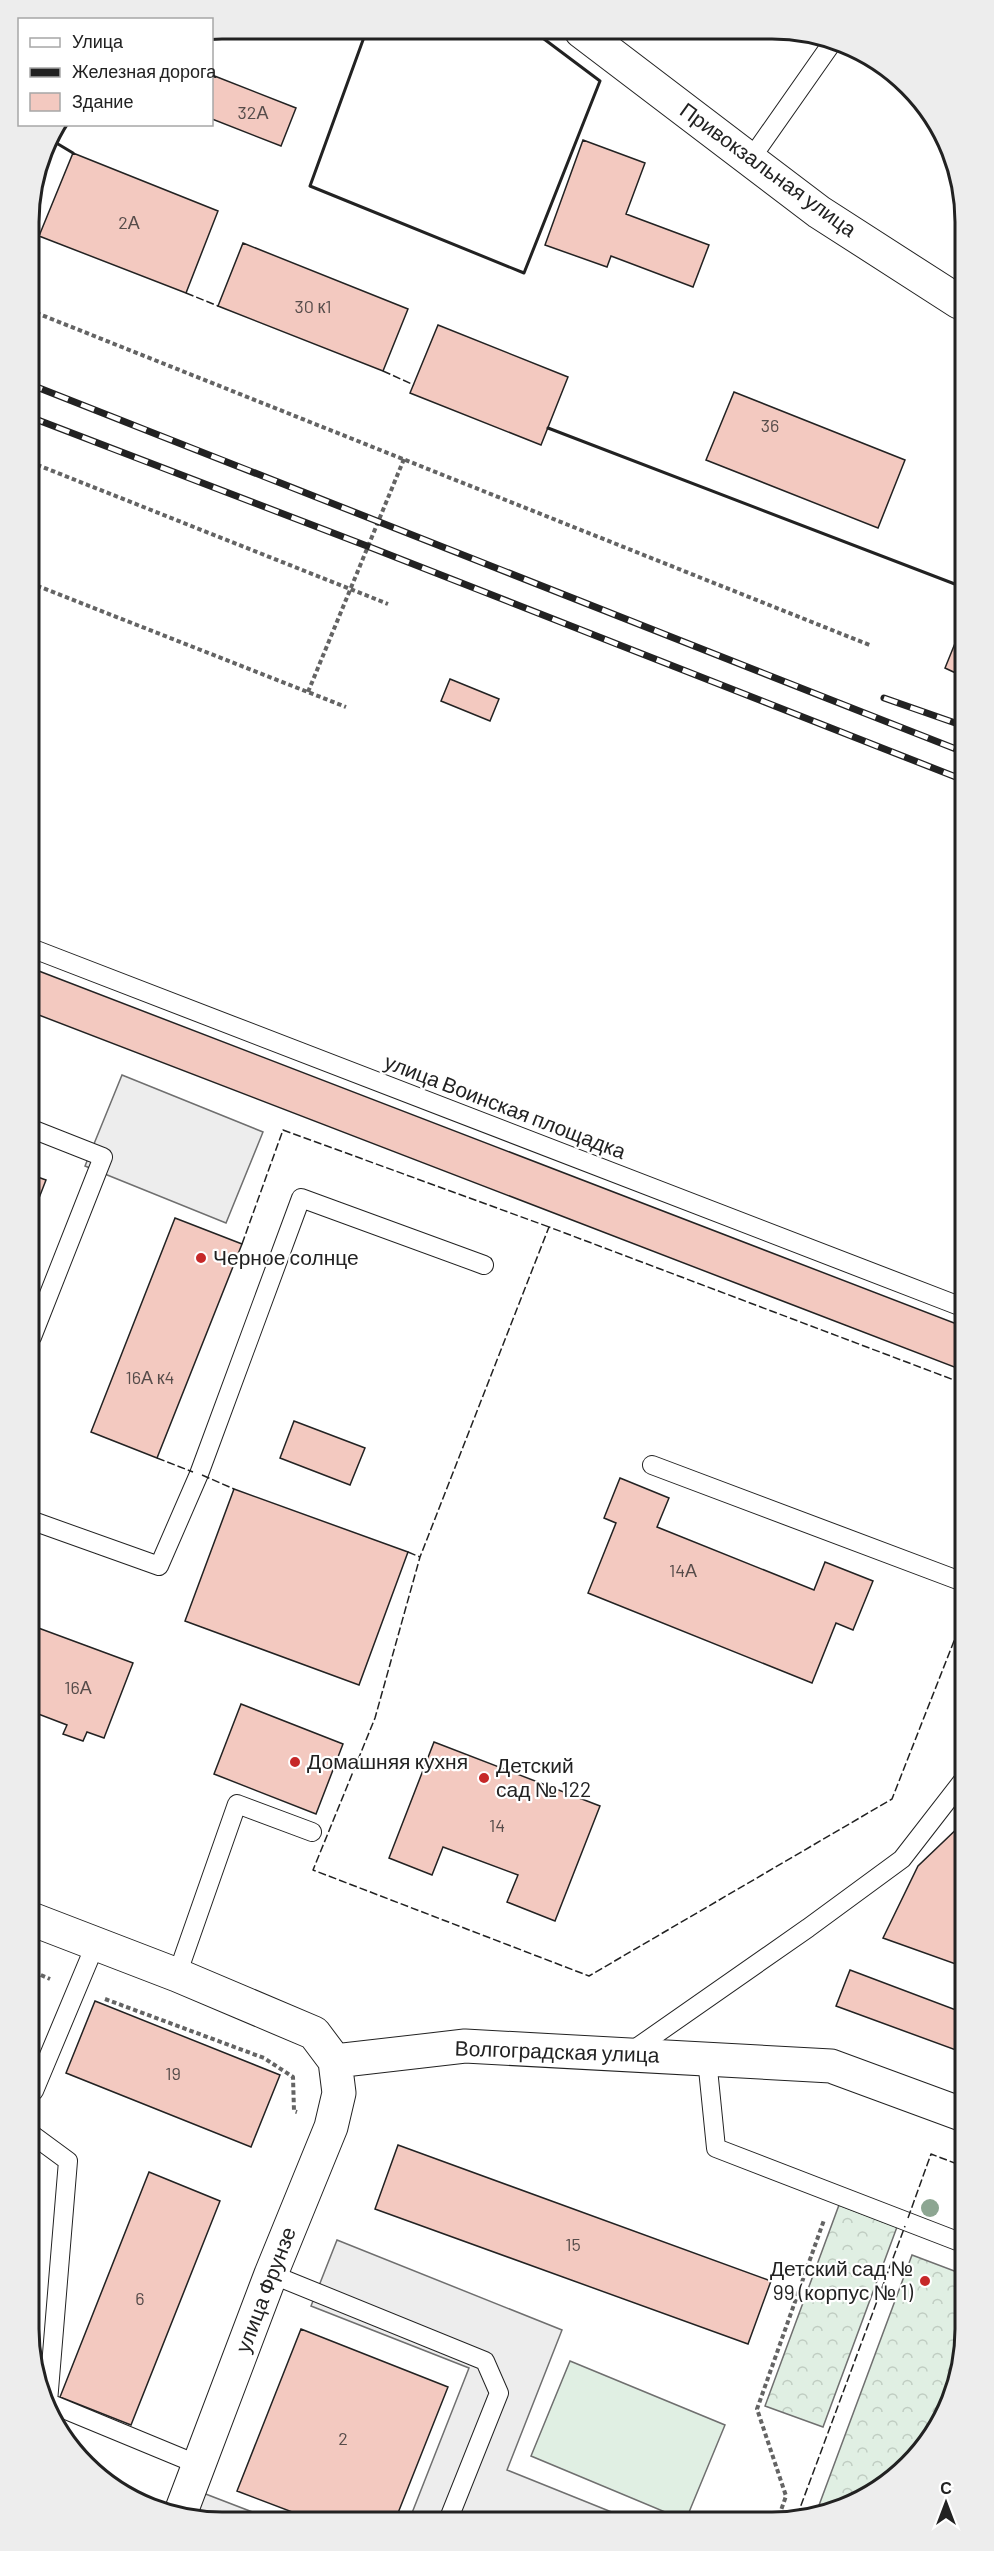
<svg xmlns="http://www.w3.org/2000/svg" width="994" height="2551" font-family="Barlow,sans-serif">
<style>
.grass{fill:#e0efe3;stroke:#6f6f6f;stroke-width:1.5}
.forest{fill:url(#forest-crowns);stroke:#6f6f6f;stroke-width:1.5}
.parking{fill:#ededed;stroke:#6f6f6f;stroke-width:1.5}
.building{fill:#f3c9c0;stroke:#222;stroke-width:1.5}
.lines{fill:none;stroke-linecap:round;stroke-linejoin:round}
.service-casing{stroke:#222;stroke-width:20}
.minor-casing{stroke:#222;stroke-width:35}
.path{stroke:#646464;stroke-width:4;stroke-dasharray:4.5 3;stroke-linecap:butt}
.service{stroke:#fff;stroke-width:18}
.minor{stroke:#fff;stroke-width:33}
.rail-casing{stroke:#222;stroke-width:7}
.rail{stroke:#fff;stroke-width:4.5;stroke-dasharray:14;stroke-linecap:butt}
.fence{stroke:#222;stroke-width:1.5;stroke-dasharray:8 3;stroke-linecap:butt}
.wall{stroke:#222;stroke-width:3}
.tree{fill:#8da692}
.poi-dot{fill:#c62828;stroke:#fff;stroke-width:2}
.labels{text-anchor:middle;stroke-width:4.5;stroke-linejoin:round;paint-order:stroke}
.number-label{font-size:18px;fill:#564c4a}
.street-label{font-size:21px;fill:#222;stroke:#fff}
.poi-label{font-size:21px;fill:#222;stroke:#fff;text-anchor:start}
.rim{fill:none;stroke:#222;stroke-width:3}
</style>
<defs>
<pattern id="forest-crowns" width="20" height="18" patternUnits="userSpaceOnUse" patternTransform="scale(1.5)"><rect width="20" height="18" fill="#e0efe3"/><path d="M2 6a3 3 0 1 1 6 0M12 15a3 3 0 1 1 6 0" fill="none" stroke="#c0cdc2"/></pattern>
</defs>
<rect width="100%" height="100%" fill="#fff"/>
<!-- grass -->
<path class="grass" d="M570 2361 725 2425 687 2517H677L531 2456Z"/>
<!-- forest -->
<path class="forest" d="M839 2205 897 2227 823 2427 765 2406Z
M912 2255 965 2275V2341L951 2403 925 2447 879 2490 822 2516H815Z"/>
<!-- parking -->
<path class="parking" d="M122 1075 263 1132 226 1223 85 1166Z
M337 2240 562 2330 507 2470 624 2517 410 2518 469 2368 311 2306Z
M190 2488 268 2518 185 2519Z"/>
<!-- building -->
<path class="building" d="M212 75 296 108 281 146 212 119Z
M583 140 645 163 626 214 709 245 693 287 611 256 607 267 545 245Z
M73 153 218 211 186 293 39 236Z
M243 243 408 309 383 371 218 306Z
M438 325 568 377 541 445 410 393Z
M734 392 905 460 878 528 706 460Z
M960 631V675L945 668Z
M450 679 499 699 490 721 441 701Z
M31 968 962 1326V1370L31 1012Z
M32 1175 46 1180 32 1216Z
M175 1218 242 1244 157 1458 91 1432Z
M294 1421 365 1448 350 1485 280 1458Z
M620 1478 669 1498 657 1527 814 1590 825 1562 873 1581 853 1630 836 1623 812 1683 588 1593 616 1523 604 1518Z
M234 1489 408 1552 359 1685 185 1621Z
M33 1626 133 1663 104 1738 87 1732 83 1741 63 1734 67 1725 33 1712Z
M241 1704 343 1744 316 1814 214 1774Z
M434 1742 600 1806 555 1921 507 1902 518 1875 443 1847 432 1875 389 1858Z
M964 1822V1967L883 1938 918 1866Z
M850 1970 964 2013V2053L836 2006Z
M95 2001 280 2075 251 2147 66 2073Z
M398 2145 771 2281 748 2344 375 2209Z
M149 2172 220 2201 131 2425 60 2397Z
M301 2329 448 2387 396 2518H308L237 2491Z"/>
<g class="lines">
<defs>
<path id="service" d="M750 160 832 43
M31 948 962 1307
M32 1129 103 1157 32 1337
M652 1465 963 1582
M33 1521 159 1566 199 1474 301 1198 484 1265
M177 1975 237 1804 312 1832
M629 2053 808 1928 902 1859 964 1779
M707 2059 716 2148 965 2244
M34 2091 96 1943
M34 2136 68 2161 48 2402
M271 2274 485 2361 499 2393 449 2518
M49 2403 199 2465"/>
<path id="minor" d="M581 31 819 212 959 302
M34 1920 177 1975 314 2033 335 2061 339 2093 331 2127 271 2274 179 2517
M335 2061 465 2046 831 2066 964 2115"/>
</defs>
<!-- service casing -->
<use href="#service" class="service-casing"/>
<!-- minor casing -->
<use href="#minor" class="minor-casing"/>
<!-- path -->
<path class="path" d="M29 310 872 646
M30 462 388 604
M30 583 346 707
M308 692 404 459
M34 1972 50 1979
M105 1999 264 2058 293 2077 294 2111 297 2112
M779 2516 786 2496 757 2409 824 2220"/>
<!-- service -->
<use href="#service" class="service"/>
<!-- minor -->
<use href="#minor" class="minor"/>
<defs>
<path id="rail" d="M29 384 961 751
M30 417 367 546 961 779
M884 698 961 725"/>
</defs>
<!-- rail casing -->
<use href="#rail" class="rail-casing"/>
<!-- rail -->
<use href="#rail" class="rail"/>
<!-- fence -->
<path class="fence" d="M186 293 218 306
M383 371 414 385
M242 1244 283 1130 549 1227
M962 1383 549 1227 420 1557 375 1718 313 1870 589 1976 892 1799 963 1618
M157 1458 193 1472
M202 1475 234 1489
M408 1552 420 1557
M908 2218 931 2154 965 2167
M797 2516 905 2226"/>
<!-- wall -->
<path class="wall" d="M367 29 310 186 524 273 600 81 532 30
M48 138 73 153
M548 428 960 586"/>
</g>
<!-- trees -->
<circle class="tree" cx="930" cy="2208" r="9"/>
<!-- markers -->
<g class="poi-dot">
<circle cx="201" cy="1258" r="6"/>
<circle cx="295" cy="1762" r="6"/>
<circle cx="484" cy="1778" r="6"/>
<circle cx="925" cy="2281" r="6"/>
</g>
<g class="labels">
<!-- number labels -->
<g class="number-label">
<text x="253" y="119">32А</text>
<text x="129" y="229">2А</text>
<text x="313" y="313">30 к1</text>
<text x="770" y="432">36</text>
<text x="150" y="1384">16А к4</text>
<text x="683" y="1577">14А</text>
<text x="78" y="1694">16А</text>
<text x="497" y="1832">14</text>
<text x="173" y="2080">19</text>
<text x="573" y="2251">15</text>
<text x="140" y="2305">6</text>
<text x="343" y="2445">2</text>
</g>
<!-- street labels -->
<g class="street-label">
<text transform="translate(768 170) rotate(36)" y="7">Привокзальная улица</text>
<text transform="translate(505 1107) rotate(21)" y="7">улица Воинская площадка</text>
<text transform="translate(557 2052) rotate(2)" y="7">Волгоградская улица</text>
<text transform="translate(266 2290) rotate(-69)" y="7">улица Фрунзе</text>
</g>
<!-- poi labels -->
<g class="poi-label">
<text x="213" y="1265">Черное солнце</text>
<text x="307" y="1769">Домашняя кухня</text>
<text x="496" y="1773">Детский<tspan x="496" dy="24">сад № 122</tspan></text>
<text x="913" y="2276" text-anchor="end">Детский сад №<tspan x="913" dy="24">99 (корпус № 1)</tspan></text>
</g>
</g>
<!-- crop -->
<path d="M0 0H994V2551H0ZM222 39H772A183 183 0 0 1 955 222V2329A183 183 0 0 1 772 2512H222A183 183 0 0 1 39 2329V222A183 183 0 0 1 222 39Z" fill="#ededed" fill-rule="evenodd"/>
<path class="rim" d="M222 39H772A183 183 0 0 1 955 222V2329A183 183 0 0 1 772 2512H222A183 183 0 0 1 39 2329V222A183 183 0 0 1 222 39Z"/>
<!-- legend -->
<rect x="18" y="18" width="195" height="108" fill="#ffffff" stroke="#a7a7a7" stroke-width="1.5"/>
<rect x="30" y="38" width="30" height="9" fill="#ffffff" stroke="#a7a7a7" stroke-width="1.5"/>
<text x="72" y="48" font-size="18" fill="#222222">Улица</text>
<rect x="30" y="68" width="30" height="9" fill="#222222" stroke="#a7a7a7" stroke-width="1.5"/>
<text x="72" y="78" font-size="18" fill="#222222">Железная дорога</text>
<rect x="30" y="93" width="30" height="18" fill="#f3c9c0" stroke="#a7a7a7" stroke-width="1.5"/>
<text x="72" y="108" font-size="18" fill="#222222">Здание</text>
<!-- north arrow -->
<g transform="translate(946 2503)" stroke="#ffffff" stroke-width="4.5" paint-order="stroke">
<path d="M0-4.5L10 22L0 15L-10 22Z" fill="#222222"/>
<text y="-9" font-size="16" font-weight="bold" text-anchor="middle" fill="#222222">С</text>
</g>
</svg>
